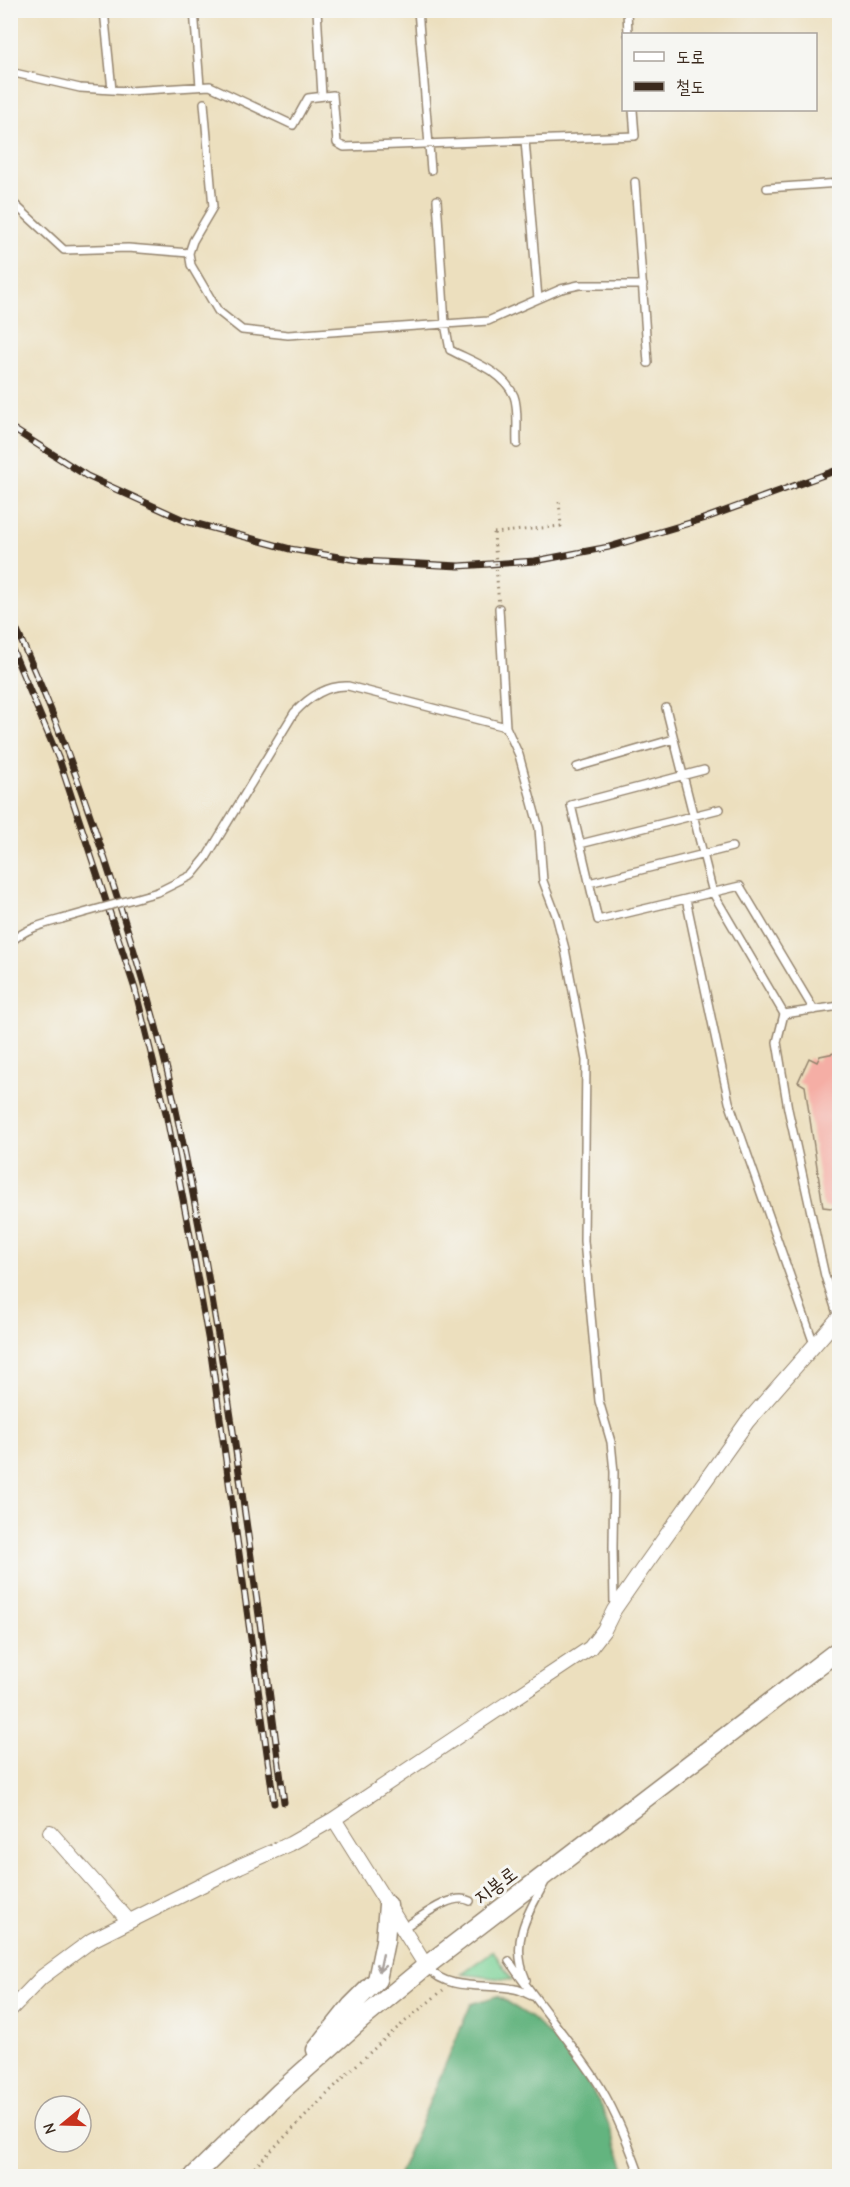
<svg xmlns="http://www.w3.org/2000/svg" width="850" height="2187" font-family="'Comic Neue','Poor Story',sans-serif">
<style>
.green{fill:#7ad296;stroke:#5a7e5a;stroke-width:1.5}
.forest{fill:#63b47f;stroke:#4f6f4e;stroke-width:1.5}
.building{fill:#f5aea5}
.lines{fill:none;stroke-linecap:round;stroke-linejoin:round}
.lane-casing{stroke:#94846e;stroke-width:10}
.street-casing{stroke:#94846e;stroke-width:16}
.secondary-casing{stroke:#94846e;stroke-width:21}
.path{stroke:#94846e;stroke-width:3;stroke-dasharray:1.5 4.5;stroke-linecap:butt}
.lane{stroke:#fff;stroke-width:7}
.street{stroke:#fff;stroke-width:14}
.secondary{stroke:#fff;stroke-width:18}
.rail-casing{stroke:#3b2a1e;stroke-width:7}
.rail{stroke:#f6f6f2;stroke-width:4.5;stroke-dasharray:14;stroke-linecap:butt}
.lane-bridge-casing{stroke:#94846e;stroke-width:10;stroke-linecap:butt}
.path-bridge{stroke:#94846e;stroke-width:3;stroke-dasharray:1.5 4.5;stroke-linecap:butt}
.lane-bridge{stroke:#fff;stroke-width:7}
.oneway{stroke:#a79f9a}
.labels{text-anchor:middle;stroke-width:6;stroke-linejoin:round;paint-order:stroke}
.street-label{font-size:20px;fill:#3b2a1e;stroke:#f6f6f2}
</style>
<rect width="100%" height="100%" fill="#f6f6f2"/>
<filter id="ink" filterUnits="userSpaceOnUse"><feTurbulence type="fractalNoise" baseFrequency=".0167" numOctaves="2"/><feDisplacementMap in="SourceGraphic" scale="12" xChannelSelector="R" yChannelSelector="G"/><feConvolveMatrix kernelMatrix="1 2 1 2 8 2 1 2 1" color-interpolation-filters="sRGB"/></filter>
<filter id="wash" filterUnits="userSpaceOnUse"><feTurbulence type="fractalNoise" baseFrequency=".008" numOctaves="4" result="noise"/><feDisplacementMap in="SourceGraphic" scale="24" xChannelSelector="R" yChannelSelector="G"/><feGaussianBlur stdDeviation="1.35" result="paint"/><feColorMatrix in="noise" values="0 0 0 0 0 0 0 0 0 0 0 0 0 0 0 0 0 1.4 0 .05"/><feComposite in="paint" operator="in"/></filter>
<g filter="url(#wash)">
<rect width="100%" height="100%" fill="#ecdfbe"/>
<!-- green -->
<path class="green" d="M493 1951 512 1980 461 1974Z"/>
<!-- forest -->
<path class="forest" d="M497 1996 529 2016 570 2054 602 2107 628 2176H398L471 2004Z"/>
<g id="blocks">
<!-- building -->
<path class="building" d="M840 1052V1209L823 1207 805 1086 798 1082 809 1058 817 1062 820 1056Z"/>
</g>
</g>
<g filter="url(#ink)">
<use href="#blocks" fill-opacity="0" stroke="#94846e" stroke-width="1.5"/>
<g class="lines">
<defs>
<path id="lane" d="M104 10 112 90
M194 10 200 86
M317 10 322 96
M418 10 431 170
M627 10 628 34
M10 72 80 88 128 91 210 86 293 125 308 98 333 95 337 143 344 147 635 136 633 110
M204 103 213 207 193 241 189 253 191 265 218 311 242 330 288 335 488 321 561 289 579 285H643
M525 140 538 299
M635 182 648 363
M767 188 840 183
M10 200 64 250 128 248 189 253
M437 200 445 324 450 350C473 362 503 371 514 396 519 409 516 430 517 444
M499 608 506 727 519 755 539 828 543 881 556 915 565 949 586 1060 584 1241 599 1401 611 1442 614 1472 613 1547 614 1605
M666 708 713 893 784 1014
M577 767 674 739
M704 770 571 805 598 920 740 886 814 1010
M580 844 720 809
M589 883 732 847
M158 892 192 875 206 858 294 713C308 698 326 685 348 686L506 727
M686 899 729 1102 814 1344
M10 943C24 929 43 924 62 919
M838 1317 825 1276 788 1109 777 1042 784 1014 840 1006
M403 1928C419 1919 452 1891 470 1901
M509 1961C536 2001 567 2037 594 2077 614 2107 628 2142 640 2176
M428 1968C448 1992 487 1983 515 1989 521 1990 527 1994 532 1996
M526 1980C510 1943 526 1916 544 1884"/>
<path id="street" d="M334 1819 426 1966
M50 1832 129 1921
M10 2010 42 1977 92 1940 240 1866 290 1844 334 1819 590 1648 604 1630 614 1610 641 1571 747 1422 840 1316"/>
<path id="secondary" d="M316 2050 351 2006 377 1980 385 1941 388 1905
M194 2176 280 2092 362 2019 426 1966 840 1649"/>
</defs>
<!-- lane casing -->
<use href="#lane" class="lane-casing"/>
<!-- street casing -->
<use href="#street" class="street-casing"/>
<!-- secondary casing -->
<use href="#secondary" class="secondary-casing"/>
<!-- path -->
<path class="path" d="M494 533 561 526 559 500
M246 2176 351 2070 389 2035 443 1990"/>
<!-- lane -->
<use href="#lane" class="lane"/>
<!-- street -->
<use href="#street" class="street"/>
<!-- secondary -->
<use href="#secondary" class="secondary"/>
<defs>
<path id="rail" d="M10 427 87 476 186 521 290 549 363 561 459 566 535 561 609 547 703 519 840 469
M10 616C53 707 87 802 117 897 136 956 154 1015 168 1074 222 1314 251 1558 284 1802
M10 644 60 762 135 989 166 1113 188 1225 211 1354 274 1803"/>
</defs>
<!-- rail casing -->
<use href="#rail" class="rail-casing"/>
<!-- rail -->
<use href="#rail" class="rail"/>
<defs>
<path id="lane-bridge" d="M62 919 158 892"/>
</defs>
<!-- lane-bridge casing -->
<use href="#lane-bridge" class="lane-bridge-casing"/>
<!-- path-bridge -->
<path class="path-bridge" d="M494 533 499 608"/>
<!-- lane-bridge -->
<use href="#lane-bridge" class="lane-bridge"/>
</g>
<!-- one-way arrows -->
<defs><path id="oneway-shaft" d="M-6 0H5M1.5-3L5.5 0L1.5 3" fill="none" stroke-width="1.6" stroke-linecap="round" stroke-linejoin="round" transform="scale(1.5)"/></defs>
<use class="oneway" href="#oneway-shaft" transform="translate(381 1963) rotate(102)"/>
</g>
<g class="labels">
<!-- street labels -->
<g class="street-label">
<text transform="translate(495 1885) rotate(-37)" y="7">지봉로</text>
</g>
</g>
<!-- margin -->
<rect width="850" height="2187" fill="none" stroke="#f6f6f2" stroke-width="36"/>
<!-- legend -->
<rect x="622" y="33" width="195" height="78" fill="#f6f6f2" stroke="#aba49d" stroke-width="1.5"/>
<rect x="634" y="52" width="30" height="9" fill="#ffffff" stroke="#aba49d" stroke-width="1.5"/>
<text x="676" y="63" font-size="18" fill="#3b2a1e">도로</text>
<rect x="634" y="82" width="30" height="9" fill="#3b2a1e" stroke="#aba49d" stroke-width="1.5"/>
<text x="676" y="93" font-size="18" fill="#3b2a1e">철도</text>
<!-- north arrow -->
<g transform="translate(63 2124) rotate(251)"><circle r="28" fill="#f6f6f2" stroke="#aba49d" stroke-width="1.5"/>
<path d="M0-4.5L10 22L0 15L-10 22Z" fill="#c8321e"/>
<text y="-9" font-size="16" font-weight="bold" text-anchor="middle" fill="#3b2a1e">N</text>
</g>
</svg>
